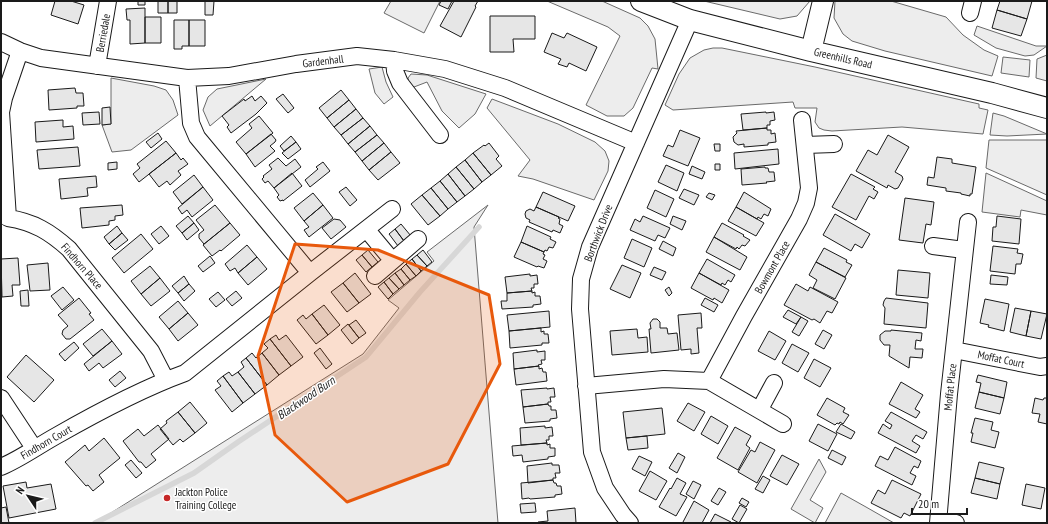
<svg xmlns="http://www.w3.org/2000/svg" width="1048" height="524" font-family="'PT Sans Narrow',sans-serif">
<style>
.built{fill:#ededed;stroke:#6a6a6a}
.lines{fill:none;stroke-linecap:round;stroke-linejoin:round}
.stream{stroke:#d7d7d7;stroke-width:5.5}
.building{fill:#e6e6e6;stroke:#1a1a1a}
.minor-casing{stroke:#1a1a1a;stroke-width:18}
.tertiary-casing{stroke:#1a1a1a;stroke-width:22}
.minor{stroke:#fff;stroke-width:16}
.tertiary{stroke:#fff;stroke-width:20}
.marked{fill:#e8590c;fill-opacity:0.2;stroke:#e8590c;stroke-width:3;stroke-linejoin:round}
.poi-dot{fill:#c62828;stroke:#fff;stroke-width:1.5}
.labels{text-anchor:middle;stroke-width:3;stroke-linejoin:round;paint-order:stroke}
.street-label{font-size:11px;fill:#1a1a1a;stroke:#fff}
.poi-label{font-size:11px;fill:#1a1a1a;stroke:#fff;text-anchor:start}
.water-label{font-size:12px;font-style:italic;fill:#1a1a1a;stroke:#fff}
</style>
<rect width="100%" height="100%" fill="#fff"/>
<!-- built -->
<path class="built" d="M391 1H440L424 33 384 13Z
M547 1H602L640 18 648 26 655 39 658 69 652 68 633 108 624 116H607L586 105 620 36 608 27Z
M704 1H810L797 16 780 19Z
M835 1H891L946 17 963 35 984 50 998 56 992 76 885 51 852 41 843 34 834 18Z
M977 26 1036 46H1047L1034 55 1025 56 996 48 974 35Z
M713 48H722L815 67 979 104V108L988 110 983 134 902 127 832 131 824 130 819 128 815 122 817 108H795L793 102 673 110 665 105 679 74 690 58 704 50Z
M1047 55V81L1036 78 1037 59Z
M1003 57 1030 60 1029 77 1001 73Z
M382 67 386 82 393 97 384 104 375 93 369 69Z
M411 74 427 75 486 94 475 114 459 128 442 111 427 82 414 87 409 83 408 78Z
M111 78 154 86 166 90 173 100 178 115 131 150 112 152 102 125 111 124Z
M266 79 210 126 203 110 208 97 217 89Z
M492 99 558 124 595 142 605 151 609 161 608 171 594 200 533 179 518 176 530 160 487 108Z
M993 113 1004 116 1047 134 1007 136 990 135Z
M989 140H1047V195L986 168Z
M986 173 1047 201V215L1021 210 1020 217 982 212Z
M488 205 474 227 498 523H95L363 354 399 308 388 300 434 261 427 252Z
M819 459 826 472 810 500 823 508 815 523 791 509Z
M841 493 866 507 894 523H825Z"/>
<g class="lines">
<!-- stream -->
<path class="stream" d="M95 523 194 473 238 442 366 357 420 292 479 227"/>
</g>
<!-- building -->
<path class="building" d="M55 1H71L84 5 78 24 51 15Z
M138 1H145V5H138Z
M158 1H168V13H158Z
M168 1H177V13H168Z
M205 1H214L213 15H205Z
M441 1H452L448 9 439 5Z
M454 1H478L475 6 476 7 461 37 440 26Z
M1000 1H1032L1027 19 997 10Z
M145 8V43L130 44V20H127L126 9Z
M997 10 1027 19 1021 36 992 28Z
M490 16H535V39H513L514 52H490Z
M145 17H161V43H145Z
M174 20H189V46H182V49H174Z
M189 20H205V46H189Z
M552 33 564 38 567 33 597 47 586 71 569 63 567 67 558 64 561 59 544 52Z
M75 88 76 93H83L84 106H77V108L49 110 48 90Z
M341 90 349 100 327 118 319 108Z
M283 94 294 108 288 113 276 99Z
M252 96 255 101 261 96 267 103 256 114 231 133 227 127 229 125 222 116 244 99 245 101Z
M349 100 356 109 334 127 327 118Z
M110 107 111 124 102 125V108Z
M356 109 363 118 341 135 334 127Z
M99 112 100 124 83 125 82 113Z
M766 112V113L774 112 775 120 770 121V125H767V128L743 130 741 114Z
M259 116 273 133 246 154 236 142 252 128 249 124Z
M363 118 370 126 348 144 341 135Z
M63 120V127L73 126 74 139 36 142 35 122Z
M370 126 377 135 355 152 348 144Z
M767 128V130H771V134L775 133 776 142 768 143V145L744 147V144L738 145 734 142 733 137 737 133 736 131Z
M680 130 700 138 688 166 663 156 668 145 673 147Z
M158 133 162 139 151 148 146 142Z
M271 134 276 140 275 142 270 146 275 151 255 167 246 154Z
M377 135 384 143 362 161 355 152Z
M888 135 909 147 895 172 902 176 903 179 898 188 895 189 888 185 887 188 856 171 868 150 877 155Z
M291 136 296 142 284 151 280 146Z
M166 141 176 153 139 182 133 174 140 168 137 164Z
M296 142 301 149 288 159 282 153Z
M384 143 391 152 369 170 362 161Z
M489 143 499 156 496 159 502 166 491 175 473 153 484 145 485 146Z
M714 144H720V151H715Z
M78 147 80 166 39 169 37 150Z
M778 149 779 164 735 169 734 153Z
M391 152 400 163 378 180 369 170Z
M176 153 181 160 183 158 188 164 178 171 181 175 170 185 167 181 159 187 149 174Z
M473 153 491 175 482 182 465 160Z
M937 157 952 159V163L976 167 972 194H970V196L961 194V193L946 191V188L927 185 928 177 934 178Z
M278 158 286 166 295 159 301 167 274 188 268 181 265 183 262 179 264 177 263 176 272 169 269 165Z
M465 160 482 182 474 189 456 167Z
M117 162V169L108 170V163Z
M323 162 330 171 310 187 305 180 318 169 316 167Z
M715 164H720V170H715Z
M666 165 684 173 677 191 658 182Z
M692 166 705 172 702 179 689 174Z
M456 167 474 189 465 196 448 174Z
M765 167V168H768L769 172H774L775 181 766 182 767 183 742 185 741 169Z
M292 173 302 186 283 201V200L280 201 277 197 279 195 274 188Z
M448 174 465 196 457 202 440 181Z
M851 174 875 187 873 189 878 192 874 199 869 196 856 220 832 207Z
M194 175 203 187 182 204 173 192Z
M96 176 97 187 87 188 88 196 61 199 59 179Z
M440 181 457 202 448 209 431 188Z
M203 187 213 200 192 217 187 210 182 214 178 208Z
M346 187 357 200 350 206 339 192Z
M431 188 448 209 440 216 422 195Z
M684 189 699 195 694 205 679 198Z
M655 190 674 199 666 217 647 208Z
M543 192 575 206 568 221 536 207Z
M744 192 771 209 768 216 764 214 761 219 758 217 757 219 736 207Z
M313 193 323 205 304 221 294 208Z
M709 193 715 195 712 200 706 197Z
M422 195 440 216 428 225 411 204Z
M905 198 934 202 931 225 926 224 923 243 899 240Z
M122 205 123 215 115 216V220L109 221V225L82 228 80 208Z
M215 205 230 223 204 244 199 238V234L204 230 196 220Z
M323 205 333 218 309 237 304 230 309 227 304 221Z
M536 207 559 217 558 218 560 219 559 224 563 226 560 233 553 230 552 232 529 222 530 220 526 218 525 214 526 211 530 209 534 211Z
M736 207 764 223 756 236 728 221Z
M835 214 870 234 862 248 855 244 851 251 823 235Z
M188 216 194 223 182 233 176 226Z
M643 216 670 228 665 238 658 235 655 241 630 230 635 219 640 222Z
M673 216 686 221 682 230 670 224Z
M997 216 1021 219 1019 244 992 241 993 227H996Z
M334 219 340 220 346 227 331 239 322 228Z
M194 223 199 230 187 240 182 233Z
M230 223 240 235 221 251 220 250 212 256 203 245Z
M722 223 744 235 743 236 750 240 745 246 742 245 739 249 737 247 736 249 714 237Z
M401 224 411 236 404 241 395 229Z
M117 226 122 233 109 244 104 237Z
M161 226 169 236 159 244 151 234Z
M527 226 551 237 550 239 556 242 553 248 549 247 547 251 545 250 544 252 521 242Z
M395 229 404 241 398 246 389 234Z
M122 233 128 240 115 250 109 244Z
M141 234 153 249 124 273 112 258Z
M714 237 747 257 740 270 706 252Z
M632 239 652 248 644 267 624 258Z
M663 241 676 248 673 256 659 249Z
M521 242 544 252 543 254 545 255 543 259 547 261 544 268 538 266 537 267 514 257Z
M247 245 257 257 238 273 235 268 230 271 225 264Z
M993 246 1018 249 1017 253 1023 254 1021 264H1016L1015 274 990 271Z
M824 248 847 260 846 262 852 265 845 277 816 262Z
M368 250 378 262 372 267 362 255Z
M423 250 432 262 427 266 417 255Z
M362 255 372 267 366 272 356 260Z
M417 255 427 266 421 271 412 259Z
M210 256 215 263 203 272 198 266Z
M257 257 267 269 248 285 238 273Z
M18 258 20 285H12L13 296 2 297 1 259Z
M412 259 421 271 416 276 406 264Z
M707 259 735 275 731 282 728 280 725 285 722 283 721 285 699 273Z
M816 262 846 278 835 299 813 288 817 280 809 275Z
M48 263 50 290 30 291 27 265Z
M406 264 416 276 410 280 401 269Z
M622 265 641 273 630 298 610 289Z
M150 266 160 278 141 294 131 281Z
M654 267 666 272 662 280 650 275Z
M401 269 410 280 404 285 395 273Z
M898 270 930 273 928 298 896 295Z
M355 273 371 294 359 303 343 283Z
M395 273 404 285 399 289 389 278Z
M699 273 729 290 722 303 714 298 713 300 691 288Z
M530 274V276L537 275 538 284H534V288H531L532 291 507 293 505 277Z
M991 275 1008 277 1007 285 990 284Z
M184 276 189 284 178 293 172 286Z
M160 278 170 291 151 306 141 294Z
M389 278 399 289 393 294 384 282Z
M384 282 393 294 388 299 378 287Z
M343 283 359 303 347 312 331 292Z
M189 284 195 291 184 301 178 293Z
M796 284 808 291 810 287 838 302 832 313 827 311 820 323 814 319 812 320 784 305Z
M63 287 74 300 62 310 51 296Z
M669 287 672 293 669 296 665 290Z
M28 290 29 306H21L20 291Z
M236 291 242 298 232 306 226 299Z
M532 291V293L535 292V296H540L541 304 533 305V307L502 309 501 301H507V293Z
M218 292 225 300 216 307 209 299Z
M79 298 91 313 89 314 94 320 70 339H66L62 334 63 330 68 326 58 315Z
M705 298 718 305 714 312 701 305Z
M886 298 928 303 926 328 884 324 885 308 883 305 884 301Z
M985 299 1009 304 1004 331 988 327 989 325 980 323Z
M178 301 188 313 169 329 159 317Z
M324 305 340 325 328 335 312 314Z
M1015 308 1031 311 1026 336 1010 332Z
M788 310 801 317 796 324 783 317Z
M549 311 550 327 509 331 507 315Z
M1031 311 1047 314 1041 339 1026 336Z
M188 313 198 325 178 341 169 329Z
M701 313 702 328H697L699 353 691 354V349L681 350 678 315Z
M312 314 328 335 316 344 297 320 303 315 306 319Z
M801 317 808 321 799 336 792 332Z
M653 319H657L660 322V328H667L668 334 677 333 679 350 651 353 649 329H651L650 323Z
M356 320 366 333 359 338 349 325Z
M348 324 359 338 352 344 341 330Z
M541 328V332L544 331V334H548L549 343H542V345L510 348 509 331Z
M102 329 112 341 93 356 83 344Z
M637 329 638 338 647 337 648 352 612 355 610 331Z
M823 330 832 335 824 349 815 344Z
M891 330 922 333 921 341 916 340 915 349H923L922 358 910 357 909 368 889 356 890 345H884L880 340V335L885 331H891Z
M769 331 786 341 775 360 758 351Z
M276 335 279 340 286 335 303 357 291 366 270 339Z
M270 339 291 366 279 375 262 353 268 348 264 344Z
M112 341 122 354 103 368 99 363 89 371 84 364Z
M74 342 79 348 65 361 59 354Z
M792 344 809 353 798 372 782 363Z
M320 348 332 364 326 369 314 353Z
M537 350V352L545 351V360H541L542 364 538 365 539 366 514 369 513 353Z
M252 353 256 358 262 353 279 375 267 385 246 358Z
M26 355 54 380 34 402 7 377Z
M246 358 267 385 255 394 238 372 244 367 241 362Z
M814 359 831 368 820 387 804 378Z
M539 366V369L542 368 543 372H546L547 381 516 385 514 369Z
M120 371 126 378 115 387 109 380Z
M229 372 232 376 238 372 255 394 243 403 223 376Z
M978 375 1007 382 1004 398 979 392 981 383 976 382Z
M223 376 243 403 232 412 215 390 221 386 217 381Z
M901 382 923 395 915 409 920 412 916 418 889 404Z
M547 388V389L554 388 555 397H550L551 402H548V404L523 407 521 390Z
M979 392 1004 398 1000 414 975 408Z
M827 398 845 408 843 412 849 415 843 424 840 422 839 424 837 423 835 425 817 415Z
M1035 398 1043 400 1044 398H1047V424L1038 422 1040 414 1032 413Z
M190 402 207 423 195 433 178 412Z
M688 403 705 412 694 431 677 421Z
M548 404 549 406H551V410H556L557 418 550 419V421L525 423 523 407Z
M662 408 665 434 626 438 623 412Z
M178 412 195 433 183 442 180 439 173 445 160 429 167 423 166 421Z
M891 412 927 432 923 439 916 435 912 441 920 446 916 453 878 433 883 424 890 429 892 425 885 421Z
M711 416 728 426 718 444 701 434Z
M975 418 993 422 991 430 999 432 995 448 971 442 973 433H971Z
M818 424 837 434 828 451 809 441Z
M841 424 855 432 851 439 836 432Z
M158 425 169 439 151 454 156 460 146 468 141 462H139L123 441 138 429 144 436Z
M545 426V428L552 427 553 436H549V440H546L547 443 521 445 520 428Z
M735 427 751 436 746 445 750 448 738 470 717 458Z
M647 436 648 448 628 450 626 438Z
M104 438 120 458 99 475 104 482 93 491 88 485 86 486 65 462 85 445 89 451Z
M760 442 775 450 757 483 738 472 751 450 755 452Z
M547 443V445L550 444V448H555V456L548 457V459L523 462 522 455 513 456 512 446Z
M895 447 921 461 918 468 914 466 910 473 916 476 912 485 875 466 880 456 888 460Z
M832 450 846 457 842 465 828 458Z
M678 453 685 457 677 473 669 468Z
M782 455 799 464 787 485 770 476Z
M639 456 652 462 645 476 632 469Z
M131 460 142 473 136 478 125 465Z
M979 462 1004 468 1000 484 975 478Z
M552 463V465H559L560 473H555L556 478H553V480L528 483 527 466Z
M650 471 667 481 656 500 639 491Z
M763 476 770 480 763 493 755 489Z
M677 478 686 483 680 494 687 497 676 516 659 507 670 488 671 489Z
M975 478 1000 484 997 499 971 493Z
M553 480 554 483H556L557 486H561L562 494 555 495V497L530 499 529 498 522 499 521 483Z
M892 480 921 494 910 516 904 513 901 518 871 503 878 490 885 494Z
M693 481 701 485 694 499 686 494Z
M26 482 27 488 51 484 56 509 9 518 3 486Z
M1026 484 1045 488 1041 509 1022 505Z
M719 488 726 492 718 505 711 501Z
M742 498 749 502 746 507 739 503Z
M694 501 709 510 702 523H684L683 522Z
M535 503 536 512 521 513 520 504Z
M740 505 747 509 739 523 732 519Z
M6 507 9 523H1V508Z
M575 508 576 523H538V522L548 521 547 511Z
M715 514 731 522 730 523H710Z"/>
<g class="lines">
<defs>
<path id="minor" d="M970 13 973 1
M1 42 20 51 41 58 187 78 229 76 296 64 357 56 394 60 445 69 505 88 636 143
M20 51 4 98 1 112 8 218C34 222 50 232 69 249L151 351 166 380
M394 60 395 71 400 83 440 135
M97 66 108 1
M187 78 191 123 197 137 310 273
M805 145 834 144
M367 230 392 260
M933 246 964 250
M375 276 418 239
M954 350 1040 367 1047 366
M709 381 744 316 799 219 806 203 809 188 802 120
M586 386 664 379 709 381 783 424
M1 398 34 448
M760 409 774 383
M1 467C20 459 38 446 56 436 98 412 141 389 185 373L310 273 392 209
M939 521 956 523
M630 523 623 515 605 488 592 452 580 309 581 279 590 247 690 20
M938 523 949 394 968 222"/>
<path id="tertiary" d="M641 1 690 20 811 51 992 93 1047 108
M811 51 823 1"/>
</defs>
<!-- minor casing -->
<use href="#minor" class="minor-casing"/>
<!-- tertiary casing -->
<use href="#tertiary" class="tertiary-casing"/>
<!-- minor -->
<use href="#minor" class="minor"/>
<!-- tertiary -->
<use href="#tertiary" class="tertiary"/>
</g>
<!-- marked area -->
<path class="marked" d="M295 244 378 250 489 295 500 364 448 464 347 502 275 435 258 356Z"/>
<!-- markers -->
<circle class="poi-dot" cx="167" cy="498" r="4"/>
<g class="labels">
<!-- street labels -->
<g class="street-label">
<text transform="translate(103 33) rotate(-80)" y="4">Berriedale</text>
<text transform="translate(843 58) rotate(13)" y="4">Greenhills Road</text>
<text transform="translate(323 61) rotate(-7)" y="4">Gardenhall</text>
<text transform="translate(598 233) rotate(-69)" y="4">Borthwick Drive</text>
<text transform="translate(82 266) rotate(49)" y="4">Findhorn Place</text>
<text transform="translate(772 267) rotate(-60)" y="4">Bowmont Place</text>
<text transform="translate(1001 359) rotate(12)" y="4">Moffat Court</text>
<text transform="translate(950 387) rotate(-84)" y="4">Moffat Place</text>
<text transform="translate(46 442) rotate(-30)" y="4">Findhorn Court</text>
</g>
<!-- poi labels -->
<g class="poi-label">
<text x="175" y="496">Jackton Police<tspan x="175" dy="13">Training College</tspan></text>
</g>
<!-- water labels -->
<g class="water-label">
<text transform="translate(306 398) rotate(-34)" y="4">Blackwood Burn</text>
</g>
</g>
<!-- border -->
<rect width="1048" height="524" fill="none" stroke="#1a1a1a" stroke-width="4"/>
<!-- north arrow -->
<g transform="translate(28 496) rotate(305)" stroke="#ffffff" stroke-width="3" paint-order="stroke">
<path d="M0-3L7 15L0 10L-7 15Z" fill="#1a1a1a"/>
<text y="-6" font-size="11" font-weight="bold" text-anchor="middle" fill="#1a1a1a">N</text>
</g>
<!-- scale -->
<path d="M912 508v6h55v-6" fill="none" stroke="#1a1a1a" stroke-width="2"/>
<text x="918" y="508" font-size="12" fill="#1a1a1a" stroke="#ffffff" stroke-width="3" paint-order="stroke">20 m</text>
</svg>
